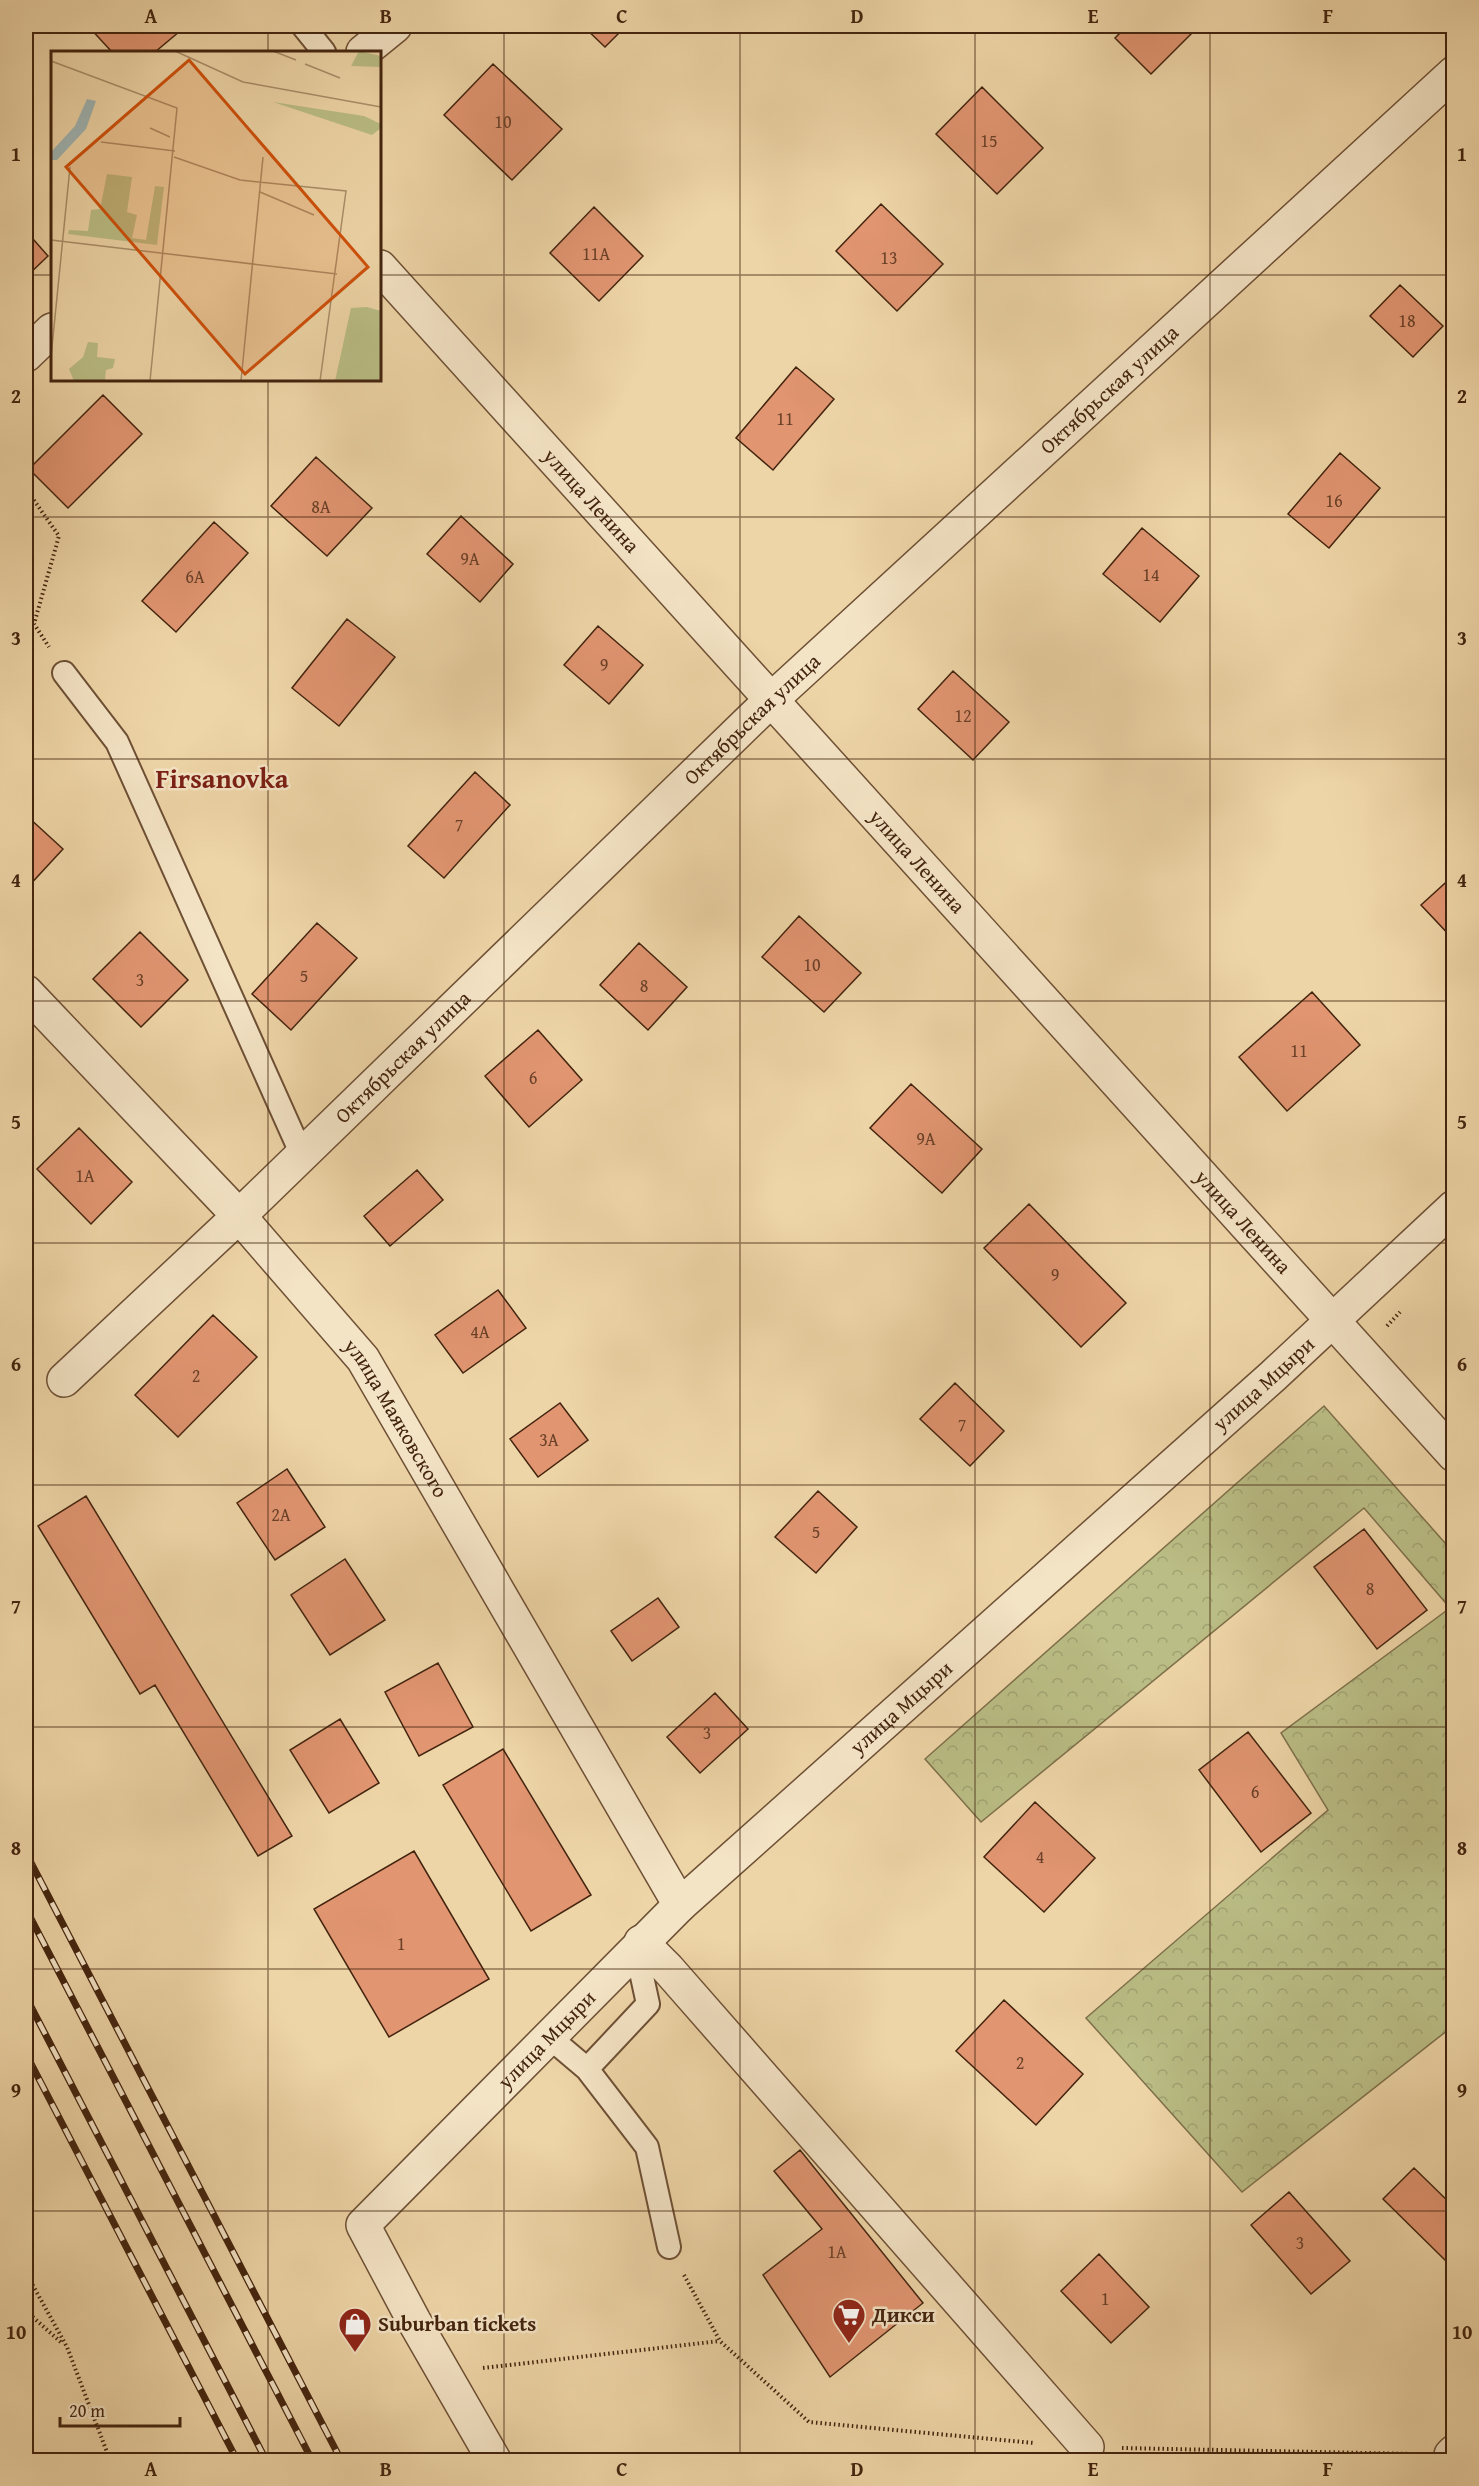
<svg xmlns="http://www.w3.org/2000/svg" width="1479" height="2486" font-family="'Gentium Book Plus',serif">
<style>
.forest{fill:url(#forest-crowns);stroke:#7e704a;stroke-width:1.5}
.building{fill:#e19571;stroke:#43240f;stroke-width:1.5}
.lines{fill:none;stroke-linecap:round;stroke-linejoin:round}
.service-casing{stroke:#6e5035;stroke-width:26}
.minor-casing{stroke:#6e5035;stroke-width:36}
.path{stroke:#43240f;stroke-width:4;stroke-dasharray:1.5 3;stroke-linecap:butt}
.service{stroke:#f4e4c6;stroke-width:22}
.minor{stroke:#f4e4c6;stroke-width:33}
.rail-casing{stroke:#43240f;stroke-width:7}
.rail{stroke:#f4e4c6;stroke-width:4.5;stroke-dasharray:14;stroke-linecap:butt}
.grid{fill:none;stroke:#43240f;stroke-width:1.5;stroke-opacity:0.55}
.labels{text-anchor:middle;stroke-width:5;stroke-linejoin:round;paint-order:stroke}
.number-label{font-size:18px;fill:#6a4028}
.street-label{font-size:21px;fill:#43240f;stroke:#f4e4c6}
.poi-label{font-size:21px;font-weight:bold;fill:#43240f;stroke:#f4e4c6;text-anchor:start}
.district-label{font-size:27px;font-weight:bold;fill:#7a1f14;stroke:#f4e4c6}
.inset-road{fill:none;stroke:#aa8e6a;stroke-width:1.5}
.view{fill:#cf510c;fill-opacity:0.15;stroke:#cf510c;stroke-width:3}
.inset-edge{fill:none;stroke:#43240f;stroke-width:3}
.neatline{fill:none;stroke:#43240f;stroke-width:2}
.grid-label{font-size:20px;text-anchor:middle;font-weight:bold;fill:#43240f}
</style>
<defs>
<pattern id="forest-crowns" width="20" height="18" patternUnits="userSpaceOnUse" patternTransform="scale(1.5)"><rect width="20" height="18" fill="#babd85"/><path d="M2 6a3 3 0 1 1 6 0M12 15a3 3 0 1 1 6 0" fill="none" stroke="#a1a272"/></pattern>
</defs>
<rect width="100%" height="100%" fill="#eed5a7"/>
<filter id="stains"><feTurbulence type="fractalNoise" baseFrequency=".00333" numOctaves="4"/><feColorMatrix values="0 0 0 0 .2 0 0 0 0 .09 0 0 0 0 .02 0 0 0 .5 -.17"/></filter>
<radialGradient id="worn" r=".72"><stop offset=".6" stop-color="#630" stop-opacity="0"/><stop offset="1" stop-color="#630" stop-opacity=".3"/></radialGradient>
<!-- forest -->
<path class="forest" d="M1324 1406 1453 1552V2026L1242 2192 1086 2018 1328 1810 1281 1733 1450 1608 1364 1508 981 1822 925 1759Z"/>
<!-- building -->
<path class="building" d="M88 26H186L155 52H112Z
M583 26H626L605 47Z
M1127 26H1199L1151 74 1115 38Z
M493 64 562 129 512 180 444 115Z
M982 87 1043 148 997 194 936 134Z
M881 204 943 264 897 311 836 251Z
M594 207 643 256 599 301 550 253Z
M26 231 48 256 26 277Z
M1400 285 1443 326 1413 357 1370 316Z
M796 367 834 399 773 470 736 438Z
M103 395 142 434 68 508 29 469Z
M1340 453 1380 488 1329 548 1288 514Z
M316 457 372 508 327 556 271 506Z
M461 516 513 564 480 602 427 554Z
M214 522 248 553 176 632 142 601Z
M1142 528 1199 576 1160 622 1103 574Z
M347 619 395 657 339 726 292 688Z
M598 626 643 665 609 704 564 665Z
M953 671 1009 722 973 760 918 709Z
M475 772 510 805 444 878 408 846Z
M27 816 63 849 26 889V818Z
M1454 875V940L1421 905Z
M799 916 861 973 824 1012 762 957Z
M317 923 357 958 291 1030 252 994Z
M140 932 188 980 141 1027 93 979Z
M639 943 687 987 648 1030 600 985Z
M1312 992 1360 1045 1287 1111 1239 1057Z
M538 1030 582 1080 529 1127 485 1076Z
M911 1084 982 1149 942 1193 870 1128Z
M79 1128 132 1182 91 1224 37 1169Z
M417 1170 443 1200 390 1246 364 1216Z
M1029 1204 1126 1303 1081 1347 984 1248Z
M498 1290 526 1328 463 1373 435 1335Z
M213 1315 257 1357 178 1437 135 1395Z
M955 1383 1004 1431 970 1466 920 1419Z
M560 1403 588 1440 538 1477 510 1439Z
M287 1469 325 1527 275 1560 237 1503Z
M818 1491 857 1527 816 1573 775 1537Z
M86 1496 292 1836 258 1856 155 1685 140 1694 38 1526Z
M1364 1529 1427 1610 1377 1649 1314 1567Z
M345 1559 385 1620 330 1655 291 1595Z
M658 1598 679 1627 632 1661 611 1631Z
M438 1663 473 1727 419 1756 385 1692Z
M715 1693 748 1729 700 1773 667 1737Z
M340 1719 379 1783 329 1813 290 1750Z
M1248 1732 1311 1813 1261 1852 1199 1770Z
M503 1749 591 1895 531 1931 443 1785Z
M1035 1802 1095 1858 1044 1912 984 1857Z
M414 1851 489 1979 389 2037 314 1909Z
M1004 2000 1083 2074 1036 2125 956 2051Z
M1454 2069V2081L1448 2074Z
M800 2150 923 2303 830 2377 763 2275 822 2229 774 2171Z
M1414 2168 1454 2207V2256L1447 2262 1383 2199Z
M1289 2192 1350 2261 1311 2294 1251 2225Z
M1099 2254 1149 2307 1111 2343 1061 2291Z"/>
<g class="lines">
<defs>
<path id="service" d="M303 26 324 52
M64 673 117 742 302 1155
M548 2036 587 2069 648 2004 636 1949
M587 2069 647 2147 669 2247"/>
<g id="minor">
<path d="M363 52 395 26"/>
<path id="s1" d="M380 267 1454 1455"/>
<path d="M26 355 52 330"/>
<path id="s2" d="M26 992 239 1216 363 1359 680 1905"/>
<path id="s3" d="M64 1380 239 1216 771 700 1454 73"/>
<path d="M641 1942 668 1969 1087 2447"/>
<path d="M1451 2455 1454 2452"/>
<path id="s4" d="M494 2460 414 2321 363 2225 680 1905 1273 1376 1454 1207"/>
</g>
</defs>
<!-- service casing -->
<use href="#service" class="service-casing"/>
<!-- minor casing -->
<use href="#minor" class="minor-casing"/>
<!-- path -->
<path class="path" d="M26 489 59 536 34 624 49 647
M1387 1326 1400 1312
M26 2273 67 2347 110 2460
M684 2275 720 2341 809 2422 1034 2443
M26 2311 63 2344
M483 2368 720 2341
M1122 2448 1415 2454"/>
<!-- service -->
<use href="#service" class="service"/>
<!-- minor -->
<use href="#minor" class="minor"/>
<defs>
<path id="rail" d="M26 1853 341 2460
M26 1909 312 2460
M26 1997 266 2460
M26 2054 237 2460"/>
</defs>
<!-- rail casing -->
<use href="#rail" class="rail-casing"/>
<!-- rail -->
<use href="#rail" class="rail"/>
</g>
<!-- grid -->
<path class="grid" d="M268 26V52M504 26V2460M740 26V2460M975 26V2460M1210 26V2460M26 275H52M380 275H1454M268 380V2460M26 517H1454M26 759H1454M26 1001H1454M26 1243H1454M26 1485H1454M26 1727H1454M26 1969H1454M26 2211H1454"/>
<!-- icons -->
<defs>
<symbol id="supermarket-pin" viewBox="-11 -11 22 30"><path d="M0 17L-7.5 6A9.5 9.5 0 1 1 7.5 6Z" fill="#8f2418" stroke="#f4e4c6"/><path d="M-6-5.5h2.5l.6 2H6L4.5 2H-2.5L-4.4-4H-6ZM-1.5 3.2a1.3 1.3 0 1 0 .1 0ZM3 3.2a1.3 1.3 0 1 0 .1 0Z" fill="#fff"/></symbol>
<symbol id="shop-pin" viewBox="-11 -11 22 30"><path d="M0 17L-7.5 6A9.5 9.5 0 1 1 7.5 6Z" fill="#8f2418" stroke="#f4e4c6"/><path d="M-5-2.5h2.3a2.7 3.5 0 0 1 5.4 0H5L5.5 6h-11ZM-1.5-2.5h3a1.5 2.3 0 0 0-3 0Z" fill="#fff"/></symbol>
</defs>
<g fill-rule="evenodd">
<use href="#supermarket-pin" x="830" y="2296" width="38" height="52"/>
<use href="#shop-pin" x="336" y="2305" width="38" height="52"/>
</g>
<g class="labels">
<!-- number labels -->
<g class="number-label">
<text x="503" y="128">10</text>
<text x="989" y="147">15</text>
<text x="596" y="260">11А</text>
<text x="889" y="264">13</text>
<text x="1407" y="327">18</text>
<text x="785" y="425">11</text>
<text x="1334" y="507">16</text>
<text x="321" y="513">8А</text>
<text x="470" y="565">9А</text>
<text x="1151" y="581">14</text>
<text x="195" y="583">6А</text>
<text x="604" y="671">9</text>
<text x="963" y="722">12</text>
<text x="459" y="831">7</text>
<text x="812" y="971">10</text>
<text x="304" y="982">5</text>
<text x="140" y="986">3</text>
<text x="644" y="992">8</text>
<text x="1299" y="1057">11</text>
<text x="533" y="1084">6</text>
<text x="926" y="1145">9А</text>
<text x="85" y="1182">1А</text>
<text x="1055" y="1281">9</text>
<text x="480" y="1338">4А</text>
<text x="196" y="1382">2</text>
<text x="962" y="1431">7</text>
<text x="549" y="1446">3А</text>
<text x="281" y="1521">2А</text>
<text x="816" y="1538">5</text>
<text x="1370" y="1595">8</text>
<text x="707" y="1739">3</text>
<text x="1255" y="1798">6</text>
<text x="1040" y="1863">4</text>
<text x="401" y="1950">1</text>
<text x="1020" y="2069">2</text>
<text x="1300" y="2249">3</text>
<text x="837" y="2258">1А</text>
<text x="1105" y="2305">1</text>
</g>
<!-- street labels -->
<g class="street-label">
<text dy="7" stroke="none"><textPath href="#s3" startOffset="1440">Октябрьская улица</textPath></text>
<text dy="7" stroke="none"><textPath href="#s1" startOffset="315">улица Ленина</textPath></text>
<text dy="7" stroke="none"><textPath href="#s3" startOffset="954">Октябрьская улица</textPath></text>
<text dy="7" stroke="none"><textPath href="#s1" startOffset="801">улица Ленина</textPath></text>
<text dy="7" stroke="none"><textPath href="#s3" startOffset="468">Октябрьская улица</textPath></text>
<text dy="7" stroke="none"><textPath href="#s1" startOffset="1287">улица Ленина</textPath></text>
<text dy="7" stroke="none"><textPath href="#s4" startOffset="1502">улица Мцыри</textPath></text>
<text dy="7" stroke="none"><textPath href="#s2" startOffset="566">улица Маяковского</textPath></text>
<text dy="7" stroke="none"><textPath href="#s4" startOffset="1016">улица Мцыри</textPath></text>
<text dy="7" stroke="none"><textPath href="#s4" startOffset="530">улица Мцыри</textPath></text>
</g>
<!-- poi labels -->
<g class="poi-label">
<text x="872" y="2322">Дикси</text>
<text x="378" y="2331">Suburban tickets</text>
</g>
<!-- district labels -->
<g class="district-label">
<text x="222" y="788">Firsanovka</text>
</g>
</g>
<!-- overview -->
<g transform="translate(51 51)">
<rect width="330" height="330" fill="#eed5a7"/>
<path d="M308 0 330 5V16L300 15ZM222 51 313 65 330 73V77L321 84ZM56 123 81 126 76 161 86 164 81 187 95 189 104 135 113 136 106 194 17 183 18 179 37 180 40 159 49 158ZM316 256 330 260V330H284L300 257ZM37 291 47 292 46 306 64 308 62 317 55 319 54 329 23 330 18 318 32 306Z" fill="#babd85"/>
<path d="M36 48 45 50 35 78 6 109H0V101L24 75Z" fill="#9fb5b4"/>
<path class="inset-road" d="M124 0 192 31 330 56M222 0 245 9M0 10 126 57 99 330M254 13 289 27M99 77 119 86M50 91 124 100M123 106 189 129 295 140 269 330M209 141 263 164M0 189 286 223M0 306 19 116M190 330 212 106"/>
<path class="view" d="M138 9 317 216 194 323 15 116Z"/>
<rect width="330" height="330" class="inset-edge"/>
</g>
<!-- margin -->
<rect width="1479" height="2486" fill="none" stroke="#eed5a7" stroke-width="66"/>
<!-- scale -->
<path d="M60 2417v9h120v-9" fill="none" stroke="#43240f" stroke-width="3"/>
<text x="69" y="2417" font-size="18" fill="#43240f" stroke="#f4e4c6" stroke-width="4.5" paint-order="stroke">20 m</text>
<rect x="33" y="33" width="1413" height="2420" class="neatline"/>
<g class="grid-label">
<text x="151" y="23">A</text>
<text x="386" y="23">B</text>
<text x="622" y="23">C</text>
<text x="857" y="23">D</text>
<text x="1093" y="23">E</text>
<text x="1328" y="23">F</text>
<text x="16" y="161">1</text>
<text x="1462" y="161">1</text>
<text x="16" y="403">2</text>
<text x="1462" y="403">2</text>
<text x="16" y="645">3</text>
<text x="1462" y="645">3</text>
<text x="16" y="887">4</text>
<text x="1462" y="887">4</text>
<text x="16" y="1129">5</text>
<text x="1462" y="1129">5</text>
<text x="16" y="1371">6</text>
<text x="1462" y="1371">6</text>
<text x="16" y="1613">7</text>
<text x="1462" y="1613">7</text>
<text x="16" y="1855">8</text>
<text x="1462" y="1855">8</text>
<text x="16" y="2097">9</text>
<text x="1462" y="2097">9</text>
<text x="16" y="2339">10</text>
<text x="1462" y="2339">10</text>
<text x="151" y="2476">A</text>
<text x="386" y="2476">B</text>
<text x="622" y="2476">C</text>
<text x="857" y="2476">D</text>
<text x="1093" y="2476">E</text>
<text x="1328" y="2476">F</text>
</g>
<rect width="100%" height="100%" filter="url(#stains)"/>
<rect width="100%" height="100%" fill="url(#worn)"/>
</svg>
